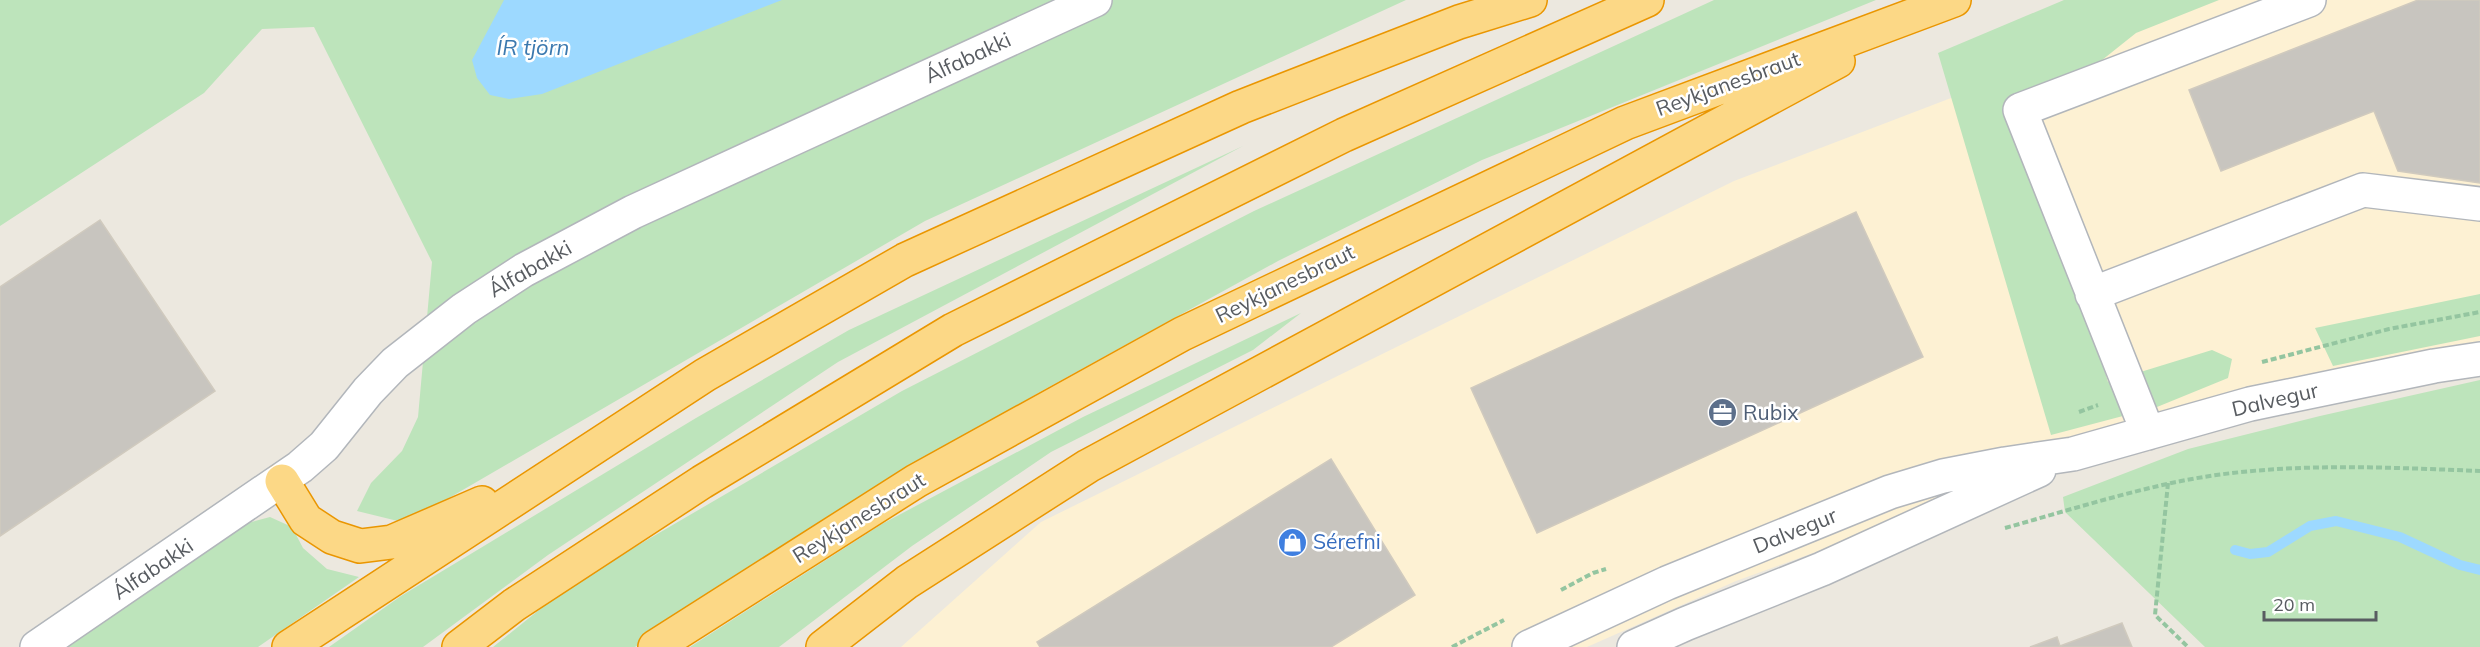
<svg xmlns="http://www.w3.org/2000/svg" width="2480" height="647" font-family="Mulish,sans-serif">
<style>
.commercial{fill:#fdf1d3}
.green{fill:#bde4bb}
.water{fill:#9dd9ff}
.lines{fill:none;stroke-linecap:round;stroke-linejoin:round}
.stream{stroke:#9dd9ff;stroke-width:10}
.building{fill:#c8c5bf;stroke:#d0cabe;stroke-width:1.5}
.minor-casing{stroke:#b2b6bb;stroke-width:36}
.highway-casing{stroke:#ea9601;stroke-width:36}
.path{stroke:#94c5a0;stroke-width:4;stroke-dasharray:6 3;stroke-linecap:butt}
.minor{stroke:#fff;stroke-width:33}
.highway{stroke:#fcd886;stroke-width:33}
.labels{text-anchor:middle;stroke-width:5;stroke-linejoin:round;paint-order:stroke}
.street-label{font-size:21px;fill:#585c61;stroke:#fff}
.service-label{font-size:21px;fill:#4e5e75;stroke:#fff;text-anchor:start}
.shop-label{font-size:21px;fill:#366cbe;stroke:#fff;text-anchor:start}
.water-label{font-size:22px;font-style:italic;fill:#3b79af;stroke:#fff}
</style>
<rect width="100%" height="100%" fill="#ece8df"/>
<!-- commercial -->
<path class="commercial" d="M2207 0H2480V366L2253 411 1970 496 1736 581 1587 647H901L1041 522 1734 181Z"/>
<!-- green -->
<path class="green" d="M0 0H1406L925 221 406 523 357 511 371 483 402 451 418 417 432 262 314 27 262 29 204 93 0 226Z
M1714 0H1876L1482 160 1278 261 1038 393 812 529 635 647H493L570 585 902 391 1254 211Z
M2064 0H2219L2136 33 2033 115 2049 186 2108 382 2212 350 2232 359 2228 378 2157 407 2051 435 1938 53Z
M1243 146 838 362 548 555 423 647H329L401 596 696 418 849 330Z
M2480 294V336L2333 366 2315 328Z
M1301 313 1253 350 1051 452 912 546 779 647H690L882 524 1083 417Z
M2480 380V647H2205L2065 512 2063 497 2188 449 2320 416Z
M270 517 292 527 303 548 327 569 359 577 258 647H64L248 523Z"/>
<!-- water -->
<path class="water" d="M504 0H782L542 94 509 99 490 95 477 78 472 60Z"/>
<g class="lines">
<!-- stream -->
<path class="stream" d="M2235 550 2250 554 2268 552 2310 526 2336 521 2400 537 2460 565 2480 570"/>
</g>
<!-- building -->
<path class="building" d="M2418 0H2480V183L2398 171 2374 111 2221 171 2189 90Z
M1856 212 1923 357 1537 533 1471 388Z
M100 220 215 391 0 536V287Z
M1331 459 1415 595 1331 647H1040L1037 642Z
M2122 623 2132 647H2030L2057 637 2060 646Z"/>
<g class="lines">
<defs>
<path id="minor" d="M2092 294 2363 190 2480 204
M2148 433 2020 110 2309 0
M37 647 300 467 324 446 368 391 395 363 464 309 524 270 633 212 1095 0
M1529 647 1667 583 1890 492 1943 476 2005 464 2073 454 2250 404 2434 366 2480 359
M1634 647 1685 624 1822 569 2039 470"/>
<path id="highway" d="M282 481 306 520 332 537 360 546 392 542 482 503
M289 647 705 375 905 260 1241 107 1459 22 1530 0
M459 647 514 605 702 482 953 330 1344 135 1647 0
M655 647 916 481 1182 334 1625 123 1954 0
M823 647 907 582 1088 466 1838 61"/>
</defs>
<!-- minor casing -->
<use href="#minor" class="minor-casing"/>
<!-- highway casing -->
<use href="#highway" class="highway-casing"/>
<!-- path -->
<path class="path" d="M2262 362 2389 329 2480 312
M2079 412 2098 405
M2168 483 2155 615 2188 647
M2005 528C2059 513 2113 496 2167 484 2269 461 2377 467 2480 471
M1561 590 1593 573 1606 569
M1452 647 1504 620"/>
<!-- minor -->
<use href="#minor" class="minor"/>
<!-- highway -->
<use href="#highway" class="highway"/>
</g>
<!-- icons -->
<defs>
<symbol id="office-disc" viewBox="-11 -11 22 22"><circle r="9.5" fill="#5c6f8a" stroke="#fff"/><path d="M-6-3h4V-5.5h4V-3h4V5H-6ZM-1-4.5V-3h2v-1.5ZM-6 0V1H6V0Z" fill="#fff"/></symbol>
<symbol id="shop-disc" viewBox="-11 -11 22 22"><circle r="9.5" fill="#3f7fe0" stroke="#fff"/><path d="M-5-2.5h2.3a2.7 3.5 0 0 1 5.4 0H5L5.5 6h-11ZM-1.5-2.5h3a1.5 2.3 0 0 0-3 0Z" fill="#fff"/></symbol>
</defs>
<g fill-rule="evenodd">
<use href="#office-disc" x="1706" y="396" width="33" height="33"/>
<use href="#shop-disc" x="1276" y="526" width="33" height="33"/>
</g>
<g class="labels">
<!-- street labels -->
<g class="street-label">
<text transform="translate(968 58) rotate(-25)" y="7">Álfabakki</text>
<text transform="translate(1728 84) rotate(-20)" y="7">Reykjanesbraut</text>
<text transform="translate(530 269) rotate(-30)" y="7">Álfabakki</text>
<text transform="translate(1285 284) rotate(-26)" y="7">Reykjanesbraut</text>
<text transform="translate(2275 400) rotate(-13)" y="7">Dalvegur</text>
<text transform="translate(859 518) rotate(-32)" y="7">Reykjanesbraut</text>
<text transform="translate(1795 531) rotate(-22)" y="7">Dalvegur</text>
<text transform="translate(153 569) rotate(-34)" y="7">Álfabakki</text>
</g>
<!-- service labels -->
<g class="service-label">
<text x="1743" y="420">Rubix</text>
</g>
<!-- shop labels -->
<g class="shop-label">
<text x="1313" y="549">Sérefni</text>
</g>
<!-- water labels -->
<g class="water-label">
<text x="533" y="55">ÍR tjörn</text>
</g>
</g>
<!-- scale -->
<path d="M2264 611v9h112v-9" fill="none" stroke="#585c61" stroke-width="3"/>
<text x="2273" y="611" font-size="18" fill="#585c61" stroke="#ffffff" stroke-width="4.5" paint-order="stroke">20 m</text>
</svg>
